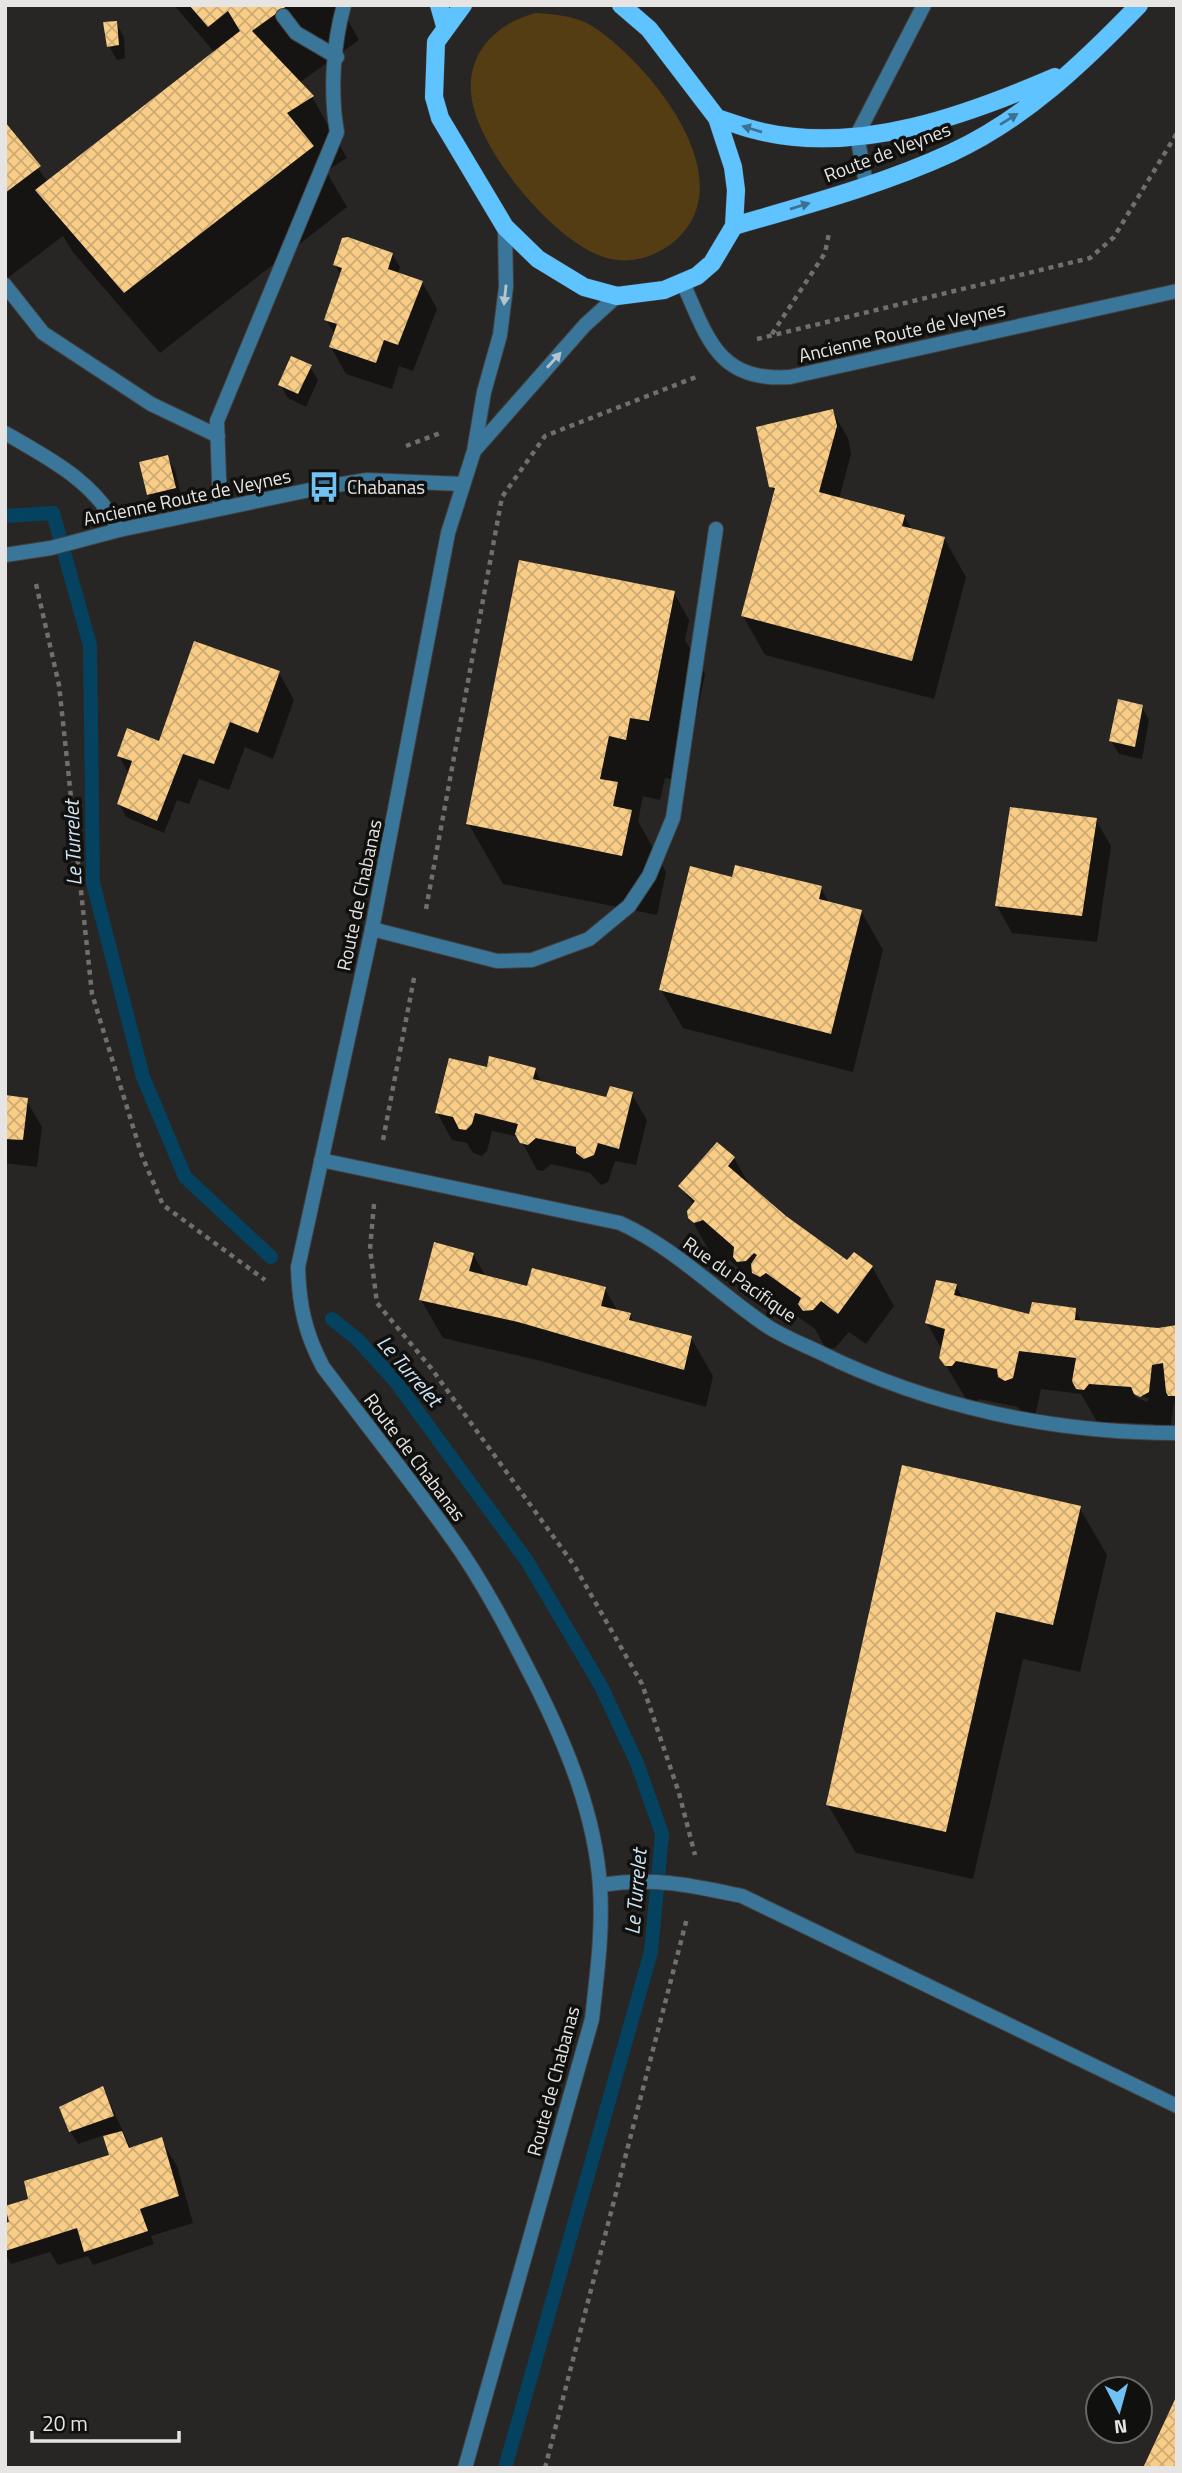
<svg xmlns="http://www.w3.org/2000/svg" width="1182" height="2473" font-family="'Titillium Web',sans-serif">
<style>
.grass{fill:#543d13}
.shadow{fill:#0007;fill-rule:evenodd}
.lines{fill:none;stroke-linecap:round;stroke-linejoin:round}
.stream{stroke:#054260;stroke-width:14}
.building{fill:url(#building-cross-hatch)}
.service-casing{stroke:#43413f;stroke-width:16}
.minor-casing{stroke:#43413f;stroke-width:16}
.primary-casing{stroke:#43413f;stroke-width:19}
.path{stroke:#706f6d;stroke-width:4.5;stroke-dasharray:5 5;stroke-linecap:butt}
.service{stroke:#3a769a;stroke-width:14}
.minor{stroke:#3a769a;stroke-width:14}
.primary{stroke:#5ec3ff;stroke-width:18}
.oneway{fill:#3b7293}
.oneway2{fill:#b2c4cd}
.labels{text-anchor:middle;stroke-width:7;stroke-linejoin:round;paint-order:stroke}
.street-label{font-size:19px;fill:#e6e5e3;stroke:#10100e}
.poi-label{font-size:19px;fill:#e6e5e3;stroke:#10100e;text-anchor:start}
.water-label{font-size:21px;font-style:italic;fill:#cfe5f4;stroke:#10100e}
</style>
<defs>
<pattern id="building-cross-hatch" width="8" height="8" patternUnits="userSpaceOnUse" patternTransform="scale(1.75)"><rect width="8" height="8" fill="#f9cd85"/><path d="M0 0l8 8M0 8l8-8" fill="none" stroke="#ccab75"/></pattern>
</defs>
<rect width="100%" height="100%" fill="#282624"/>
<!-- grass -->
<path class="grass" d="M536 13C554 14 576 16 592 26 648 62 745 178 676 240 657 256 632 265 607 258 555 244 474 146 471 92 468 50 499 22 536 13Z"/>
<!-- shadow -->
<path class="shadow" d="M174 5H339L359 40 299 83 312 97 347 158 326 171 347 207 160 353 72 251 63 236 5 280V125L48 182 215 53Z
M116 23 124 37 125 58 117 60 109 46Z
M392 254 400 267 398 274 422 282 437 309 413 371 399 366 392 389 346 374 331 347 335 335 326 319 341 275 335 265Z
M310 367 318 380 306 407 288 398 280 385Z
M832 411 848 438 851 454 839 499 904 516 912 530 944 538 966 577 934 699 765 655 743 616 775 493 771 486Z
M167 457 175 470 183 502 156 508 148 495 141 463Z
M674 593 689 620 685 640 705 674 683 781 665 778 660 800 643 796 638 821 666 872 657 915 503 884 468 823Z
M279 673 294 700 273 759 245 747 229 790 199 779 189 804 177 800 164 833 126 817 119 804 129 774 119 756 160 743Z
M1142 707 1149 720 1142 759 1119 754 1111 741Z
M1096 820 1111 846 1097 942 1012 933 997 906Z
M734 879 821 888 829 903 861 911 883 950 853 1072 683 1028 661 990Z
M488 1069H535L542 1083 607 1099 631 1093 647 1120 636 1165 615 1161 608 1182 601 1185 590 1173 551 1164 543 1171 537 1170 519 1137 492 1131 487 1151 482 1156 473 1153 467 1143 452 1140 437 1113Z
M5 1097 26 1100 42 1127 37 1167 5 1163Z
M718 1144 734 1158 752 1189 784 1217 847 1262 854 1254 872 1267 894 1306 866 1344 849 1332 835 1348 826 1349 815 1329 790 1311 783 1314 776 1311 769 1299 761 1300 743 1272 726 1257 717 1261 712 1256 690 1217 694 1205 680 1186Z
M473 1254 486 1277 528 1288 605 1289 618 1312 630 1315 634 1323 691 1338 713 1376 706 1407 541 1361 443 1338 421 1300Z
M956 1286 964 1300 1031 1316 1075 1310 1082 1322 1158 1330 1177 1327V1408L1174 1402 1170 1431 1158 1433 1153 1424 1112 1422 1106 1428 1100 1427 1081 1394 1041 1389 1035 1416 1023 1415 1018 1407 979 1399 974 1404H969L941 1357 942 1350 927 1323ZM1135 1393 1149 1399 1147 1402 1135 1397Z
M1079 1507 1107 1555 1080 1672 1023 1659 973 1879 856 1853 828 1805Z
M103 2088 131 2149 161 2140 177 2166 193 2223 151 2236 154 2244 93 2265 88 2256 58 2265 50 2252 11 2264 5 2254V2224L11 2223 27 2201 111 2157 104 2135 78 2144 70 2131Z"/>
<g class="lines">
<!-- stream -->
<path class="stream" d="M5 516 53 513 90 645 93 883 143 1077 185 1177 271 1257
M332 1319 357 1339 396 1382 527 1561 601 1686 637 1763 662 1834 651 1952 505 2468"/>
</g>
<!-- building -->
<path class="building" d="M189 5H288L252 31 314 96 287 113 314 146 124 293 35 190 240 31 228 11 208 27Z
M117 21 119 45 107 47 103 22Z
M5 122 41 166 5 193Z
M348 237 393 253 388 269 423 281 398 345 384 340 376 363 329 347 337 324 324 320 342 268 333 265 342 238Z
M291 356 312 365 298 394 278 385Z
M833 409 837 426 819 492 905 515 902 526 945 537 912 661 741 616 775 488 769 487 756 427Z
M168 455 176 488 147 495 139 462Z
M519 560 675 591 649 721 630 718 626 740 609 736 600 779 618 782 613 806 632 810 622 856 466 824Z
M194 641 280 671 258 733 230 722 214 764 183 754 157 821 117 804 132 761 117 756 127 728 159 741Z
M1118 699 1143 705 1135 747 1109 741Z
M1010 807 1097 818 1082 916 995 906Z
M735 865 822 886 819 899 862 910 831 1034 659 990 690 866 732 877Z
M489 1056 536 1068 533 1079 606 1097 610 1086 633 1092 619 1149 598 1143 594 1155 584 1159 576 1153V1147L536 1138 528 1145 520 1143 515 1134 518 1124 475 1113 472 1124 466 1130 459 1129 453 1117 435 1113 449 1058 487 1067Z
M5 1095 28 1098 23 1140 5 1139Z
M717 1142 735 1157 728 1166 786 1216 847 1260 854 1252 873 1266 838 1314 821 1301 813 1310 803 1311 798 1304 801 1298 766 1273 760 1277 752 1273 751 1264 757 1255 754 1253 746 1261 737 1262 733 1257 734 1247 703 1220 694 1223 688 1218 687 1211 695 1201 678 1186Z
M434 1242 474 1253 469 1271 527 1286 532 1268 606 1287 601 1306 631 1313 629 1320 692 1336 684 1370 518 1322 419 1300Z
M936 1280 957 1284 954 1295 1029 1314 1032 1302 1076 1308 1075 1320 1158 1328 1177 1325V1396H1168L1166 1392 1163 1363 1152 1365 1149 1392 1140 1397 1134 1394 1131 1387 1089 1384 1084 1390 1076 1389 1072 1381 1076 1358 1019 1351 1013 1378 1005 1381 998 1377 997 1369 956 1361 952 1366H945L939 1358 945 1329 925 1323Z
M902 1465 1081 1506 1053 1625 996 1612 946 1832 826 1805Z
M103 2086 114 2116 69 2132 59 2107Z
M122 2131 129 2148 162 2137 179 2196 140 2209 148 2231 84 2252 77 2228 5 2251V2223L9 2222 5 2206 28 2199 24 2181 109 2155 103 2136Z
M1177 2395V2468H1143Z"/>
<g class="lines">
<defs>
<path id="service" d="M283 16 296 33 337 57
M866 184 857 135 924 5
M5 285 43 333 151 404 218 436
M5 433C50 459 96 482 119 530
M220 508 217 421 337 132C330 93 333 44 344 5
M372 929 497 961 532 960 589 939 629 906 649 876 673 818 716 529
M600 1885C655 1877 689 1885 742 1896L1177 2106"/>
<path id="minor" d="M683 283C708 340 719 382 790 377L1177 291
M475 450 585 325 617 296
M5 555 51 548 119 530 324 487 367 480 462 484
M321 1160 620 1223C675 1248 717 1292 767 1326 782 1336 802 1344 819 1352 930 1407 1053 1433 1177 1433
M465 2468 592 2019C597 1974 603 1931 600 1886 595 1815 567 1747 536 1685 510 1634 484 1583 451 1537 410 1479 365 1423 323 1367 305 1333 299 1305 298 1267L372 929 448 533 474 451 484 392 500 335 506 287 505 227"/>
<path id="primary" d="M439 5 445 26
M463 5 436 42 434 97 440 118 505 227 538 259 584 287 617 296 664 290 697 276 712 263 734 226 736 190 733 167 717 118 649 29 621 5
M717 118C732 123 748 129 763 132 861 154 967 115 1055 77
M734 226C806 205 884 184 951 153 1025 119 1084 62 1139 5"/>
</defs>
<!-- service casing -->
<use href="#service" class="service-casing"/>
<!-- minor casing -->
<use href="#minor" class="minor-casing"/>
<!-- primary casing -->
<use href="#primary" class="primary-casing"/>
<!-- path -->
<path class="path" d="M772 334 825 253 829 233
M757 339 1090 258 1114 237 1177 133
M406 446 443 432
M36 584 59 685 92 994 142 1156 163 1205 265 1280
M426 909 502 497 545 436 696 377
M383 1140 415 973
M374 1204 370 1249 377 1303 431 1368 574 1565 642 1684 679 1793 695 1855
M545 2468 687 1918"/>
<!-- service -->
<use href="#service" class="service"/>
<!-- minor -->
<use href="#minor" class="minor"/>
<!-- primary -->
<use href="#primary" class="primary"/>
</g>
<!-- one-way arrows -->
<defs><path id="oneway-solid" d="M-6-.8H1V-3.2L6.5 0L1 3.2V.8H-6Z" transform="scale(1.75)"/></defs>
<g class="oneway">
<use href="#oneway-solid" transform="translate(1009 119) rotate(-32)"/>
<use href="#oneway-solid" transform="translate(752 129) rotate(-163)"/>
<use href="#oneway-solid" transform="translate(800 206) rotate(-17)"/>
</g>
<g class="oneway2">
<use href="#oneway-solid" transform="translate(505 295) rotate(96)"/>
<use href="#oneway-solid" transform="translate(554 360) rotate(-48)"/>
</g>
<!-- icons -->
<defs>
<symbol id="bus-bare" viewBox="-9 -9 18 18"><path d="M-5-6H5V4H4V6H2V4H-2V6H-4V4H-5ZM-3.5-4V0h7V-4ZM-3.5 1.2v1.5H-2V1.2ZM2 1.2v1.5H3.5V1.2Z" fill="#70c1f4" stroke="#10100e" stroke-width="2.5" paint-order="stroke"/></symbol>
</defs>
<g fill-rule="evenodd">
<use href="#bus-bare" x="302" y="465" width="44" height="44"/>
</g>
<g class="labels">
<!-- street labels -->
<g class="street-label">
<text transform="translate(887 152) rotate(-21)" y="7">Route de Veynes</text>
<text transform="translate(902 332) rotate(-13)" y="7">Ancienne Route de Veynes</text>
<text transform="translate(187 497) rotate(-12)" y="7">Ancienne Route de Veynes</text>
<text transform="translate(359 895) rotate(-78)" y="7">Route de Chabanas</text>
<text transform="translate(740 1279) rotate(35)" y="7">Rue du Pacifique</text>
<text transform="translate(415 1457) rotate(53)" y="7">Route de Chabanas</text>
<text transform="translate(553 2081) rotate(-75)" y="7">Route de Chabanas</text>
</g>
<!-- poi labels -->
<g class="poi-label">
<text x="347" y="494">Chabanas</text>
</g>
<!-- water labels -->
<g class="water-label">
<text transform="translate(73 843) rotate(-92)" y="7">Le Turrelet</text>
<text transform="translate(409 1371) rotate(49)" y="7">Le Turrelet</text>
<text transform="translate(636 1892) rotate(-85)" y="7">Le Turrelet</text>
</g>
</g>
<!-- border -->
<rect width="1182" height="2473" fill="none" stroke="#e6e5e3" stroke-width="14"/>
<!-- north arrow -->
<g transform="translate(1119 2410) rotate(174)"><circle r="33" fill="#10100e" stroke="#666563" stroke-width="2"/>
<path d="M0-5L12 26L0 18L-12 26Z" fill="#70c1f4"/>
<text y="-10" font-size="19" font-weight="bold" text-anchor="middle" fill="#e6e5e3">N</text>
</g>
<!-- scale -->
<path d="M32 2431v10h147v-10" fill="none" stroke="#e6e5e3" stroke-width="3.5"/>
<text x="42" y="2431" font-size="21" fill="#e6e5e3" stroke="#10100e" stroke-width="5" paint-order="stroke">20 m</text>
</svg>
